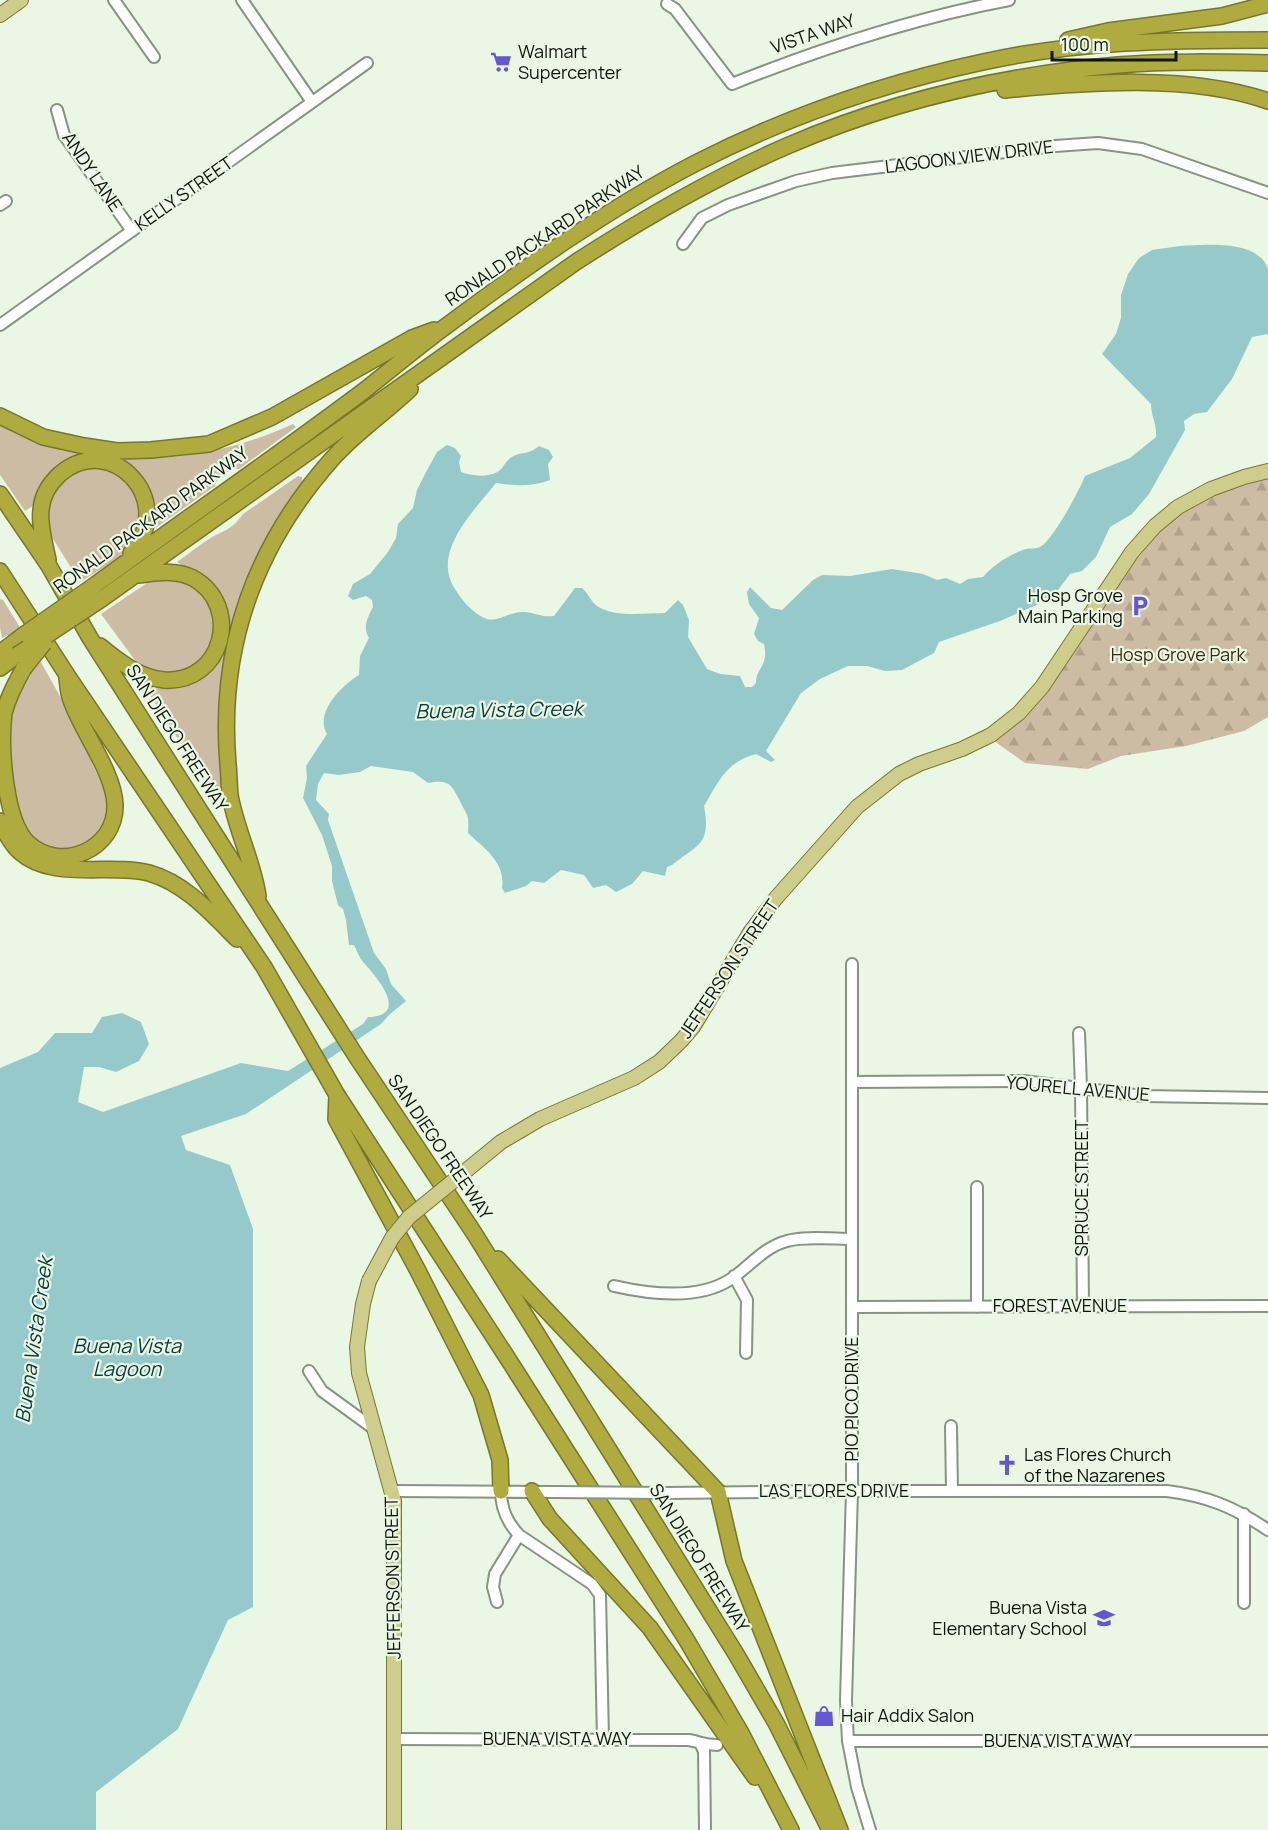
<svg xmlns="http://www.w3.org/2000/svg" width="1268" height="1830" font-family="Manrope,sans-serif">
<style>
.green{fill:#cdbca4}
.forest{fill:url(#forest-firs)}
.water{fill:#96caca}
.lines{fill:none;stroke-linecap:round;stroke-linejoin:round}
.minor-casing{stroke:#879482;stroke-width:14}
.major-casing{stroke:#77762e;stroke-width:16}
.highway-casing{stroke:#77762e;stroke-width:18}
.minor{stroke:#fff;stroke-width:10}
.major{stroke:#cfcd8c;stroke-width:14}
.highway{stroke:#afab3f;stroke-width:15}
.minor-bridge-casing{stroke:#879482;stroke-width:14;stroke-linecap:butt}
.major-bridge-casing{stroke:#77762e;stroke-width:16;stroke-linecap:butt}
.highway-bridge-casing{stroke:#77762e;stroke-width:18;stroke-linecap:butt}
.minor-bridge{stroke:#fff;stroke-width:10}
.major-bridge{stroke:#cfcd8c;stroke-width:14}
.highway-bridge{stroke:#afab3f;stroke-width:15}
.labels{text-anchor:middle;stroke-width:4.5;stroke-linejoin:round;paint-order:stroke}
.street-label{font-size:18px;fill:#0f140d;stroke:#eaf7e4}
.poi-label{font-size:18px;fill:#0f140d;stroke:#eaf7e4;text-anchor:start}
.park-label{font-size:18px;fill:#3c2b0d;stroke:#eaf7e4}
.water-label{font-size:20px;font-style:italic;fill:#083b3c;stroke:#eaf7e4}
</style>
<defs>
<pattern id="forest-firs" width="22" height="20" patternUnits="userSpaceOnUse" patternTransform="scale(1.5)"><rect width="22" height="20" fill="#cdbca4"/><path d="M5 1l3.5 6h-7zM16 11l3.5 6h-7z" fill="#afa18c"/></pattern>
</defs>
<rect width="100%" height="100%" fill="#eaf7e4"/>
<!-- green -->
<path class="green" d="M293 424 296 427 239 469C229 469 217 476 215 486L154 529 153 526C156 495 146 482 123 463L125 458C183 461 241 448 293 424Z
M0 425 31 439 77 451V458C51 465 43 482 35 505L25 511 0 475Z
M87 467 111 469 136 490 143 519 125 551 116 560 80 582 50 534C44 519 47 498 58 485 64 477 78 472 87 467Z
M298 476 302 477 303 483C232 581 209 675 224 795L215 797 146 689V683L163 684 221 652 207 581 177 562C187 555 198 546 209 539 225 529 231 531 243 514Z
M172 578 189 583 209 601 217 630 204 660 179 674 156 673 137 663 101 614 150 581Z
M0 599 3 600C36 653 68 705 92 763 97 775 106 788 106 801 108 822 96 840 76 846 25 862 16 804 12 769 10 756 7 742 8 729 10 711 21 690 31 675L8 635 2 638 0 627Z"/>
<!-- forest -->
<path class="forest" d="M1268 475V717L1244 731 1186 746 1121 756 1088 769 1025 763 994 741 1138 552C1146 543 1154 533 1163 524 1192 498 1232 486 1268 475Z"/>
<!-- water -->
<path class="water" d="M1180 246C1205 245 1258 239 1268 269 1268 280 1268 321 1268 334L1252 337 1232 379 1207 412 1194 414 1184 421 1185 430 1149 494 1132 514 1110 527 1096 557 1082 571 1070 574 1052 598 1000 621 939 642 934 653 902 670 885 671 867 666H848L820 679 801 693 766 751 775 760 771 762 756 754C726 762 719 781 704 806 711 844 699 844 672 865L667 867 665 876 643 871 632 884 616 892 606 885 593 888 584 875 561 870 544 883 532 881 526 886 505 893 502 888C506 863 485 849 468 833 469 813 468 818 460 801 451 784 449 779 428 783L413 772 371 766 360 772 339 775 324 773 318 784 316 800 329 814 328 820 374 953 386 969 391 984 406 1001 389 1015 381 1024 246 1114 181 1136 186 1150 230 1165 253 1229V1607L228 1620 178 1729 96 1792V1830H0V1068L38 1052 55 1033H92L102 1017 122 1013 141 1022 149 1044 139 1061 116 1072 99 1067H84L78 1102 103 1112 241 1063 288 1071 363 1024 368 1017C411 1016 376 976 363 962 359 957 357 951 354 945H349L346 920 343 909 338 905 332 881V866L322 835 303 798 307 778 306 766 327 734C314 713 342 685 359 675L360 656 369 638C362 627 368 617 373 607L372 600 366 596 353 600 348 596 353 584 370 574 388 552 396 538 398 524 413 508 417 490 425 474 437 452 447 445 455 448 461 456 459 462 461 472C472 476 488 478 499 471 504 467 506 460 512 457 522 451 527 456 539 446L549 450 553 457 548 464 550 480C532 487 515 486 496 483 478 506 445 538 448 570 449 580 454 588 459 595 465 604 477 616 487 619 497 622 510 612 522 612 533 611 541 618 554 616L575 588H582C588 593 591 602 597 606 615 618 645 613 665 613L678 600 683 605 689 620 688 637 707 669 720 674 740 676 745 687H752L756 683C756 666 769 668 764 644L758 641 754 634 759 618 749 604 747 592 750 587 771 608 782 610 813 580 822 575 850 576 892 569 923 574 937 580 946 578 960 584 968 579 983 577C993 565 1010 554 1026 549 1030 548 1036 549 1040 547 1053 540 1079 491 1085 476L1130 458 1156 437C1157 424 1151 416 1151 404L1102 354 1116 334 1121 318V295L1128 274 1139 258 1152 250Z"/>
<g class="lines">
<defs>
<path id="minor" d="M114 0 154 57
M242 0 312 102
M667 4 675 9 732 84C822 48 914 18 1009 0
M57 110 64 135 132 231
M0 205 6 201
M683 244 702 218 728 205 796 181 832 173 1055 146 1098 143 1142 149 1268 193
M0 325 367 63
M852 964V1491L846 1701 848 1741 857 1787 870 1830
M1079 1033 1081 1087 1083 1306
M852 1082 1024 1081 1143 1096 1268 1098
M977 1187V1307
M734 1276 747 1300 746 1353
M614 1286C649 1294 698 1301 731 1279 750 1266 764 1247 787 1241 803 1236 834 1239 852 1239
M852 1307 1268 1306
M309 1371 322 1391 373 1428
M951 1426 952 1491
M392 1491 555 1492
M501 1491C501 1509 507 1522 519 1535L592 1584 600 1595 603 1740
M666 1493 852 1491H1167C1207 1496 1234 1507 1268 1530
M1244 1514V1603
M497 1602 493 1587 495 1574 519 1535
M395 1739 689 1740C701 1742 703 1745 717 1745
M848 1741H1268
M701 1745 704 1751 705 1830"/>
<path id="major" d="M0 15 21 0
M468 1169 501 1142 540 1119 634 1078 659 1062 681 1041 693 1027 751 931 776 898 857 807 899 774 919 764 962 749 991 735 1019 713 1042 687 1132 552 1155 526 1178 507 1211 489 1244 477 1268 471
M369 1281 363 1304 357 1347 359 1373 394 1501V1830"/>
<path id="highway" d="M1068 40 1108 31 1222 16 1268 4
M1005 90C1087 82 1190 74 1268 101
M0 416 43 437 84 446 117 451 151 450 209 444 272 417 412 338 434 330
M0 494 49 566 90 638 356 1056 474 1233 736 1654 776 1723 830 1830
M48 560C45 544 39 526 41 510 42 495 49 484 60 474 111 430 178 501 131 553
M0 571 67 675 264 967 337 1095 510 1362 686 1639 741 1733 791 1830
M95 585C184 520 276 457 365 390 393 368 420 345 449 324 527 266 608 209 694 164 784 118 884 83 983 62 1076 41 1173 40 1268 40
M103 598 576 262C644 218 713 178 787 146 891 101 1005 75 1118 65 1168 61 1218 62 1268 63
M100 646C118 661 140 678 164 680 223 684 243 606 193 578 176 569 156 573 138 575
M0 653 25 634
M0 668 17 655
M24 668C16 682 8 697 4 713 0 745 4 822 29 844 62 873 116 849 115 805 114 772 82 732 71 700 68 693 68 685 67 678
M0 821C5 832 11 844 20 852 52 881 109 863 149 873 185 883 212 914 237 939
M258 896C253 861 236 830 230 795 229 785 229 774 228 764 218 647 255 546 332 459 355 433 385 413 410 389
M337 1095 336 1119 417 1269 481 1395 500 1460 501 1491
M498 1259 718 1492 734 1561 840 1830
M532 1491 550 1519 650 1628 755 1777"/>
</defs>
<!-- minor casing -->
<use href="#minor" class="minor-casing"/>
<!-- major casing -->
<use href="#major" class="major-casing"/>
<!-- highway casing -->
<use href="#highway" class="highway-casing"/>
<!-- minor -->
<use href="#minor" class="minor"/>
<!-- major -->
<use href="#major" class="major"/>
<!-- highway -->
<use href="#highway" class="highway"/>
<defs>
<path id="minor-bridge" d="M555 1492 666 1493"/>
<path id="major-bridge" d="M369 1281 392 1238 409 1217 468 1169"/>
<path id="highway-bridge" d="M25 634 95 585
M17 655 103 598
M24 668 44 643"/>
</defs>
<!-- minor-bridge casing -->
<use href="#minor-bridge" class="minor-bridge-casing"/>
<!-- major-bridge casing -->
<use href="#major-bridge" class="major-bridge-casing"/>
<!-- highway-bridge casing -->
<use href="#highway-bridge" class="highway-bridge-casing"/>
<!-- minor-bridge -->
<use href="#minor-bridge" class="minor-bridge"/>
<!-- major-bridge -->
<use href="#major-bridge" class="major-bridge"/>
<!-- highway-bridge -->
<use href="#highway-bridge" class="highway-bridge"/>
</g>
<!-- icons -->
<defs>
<symbol id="supermarket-bare" viewBox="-9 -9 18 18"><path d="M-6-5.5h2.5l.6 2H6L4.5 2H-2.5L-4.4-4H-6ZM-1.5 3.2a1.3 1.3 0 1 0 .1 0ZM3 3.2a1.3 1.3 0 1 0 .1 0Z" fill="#6557d1" stroke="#eaf7e4" stroke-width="2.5" paint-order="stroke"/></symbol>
<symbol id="parking-bare" viewBox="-9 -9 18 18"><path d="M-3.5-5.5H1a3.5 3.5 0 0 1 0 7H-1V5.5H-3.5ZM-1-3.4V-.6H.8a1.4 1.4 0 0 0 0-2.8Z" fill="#6557d1" stroke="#eaf7e4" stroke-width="2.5" paint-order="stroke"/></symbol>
<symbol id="church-bare" viewBox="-9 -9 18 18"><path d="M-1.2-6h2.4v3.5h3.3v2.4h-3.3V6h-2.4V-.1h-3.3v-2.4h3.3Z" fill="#6557d1" stroke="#eaf7e4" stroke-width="2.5" paint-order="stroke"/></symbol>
<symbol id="school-bare" viewBox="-9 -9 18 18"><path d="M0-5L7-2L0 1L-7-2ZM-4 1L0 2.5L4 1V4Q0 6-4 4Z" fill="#6557d1" stroke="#eaf7e4" stroke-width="2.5" paint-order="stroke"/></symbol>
<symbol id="shop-bare" viewBox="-9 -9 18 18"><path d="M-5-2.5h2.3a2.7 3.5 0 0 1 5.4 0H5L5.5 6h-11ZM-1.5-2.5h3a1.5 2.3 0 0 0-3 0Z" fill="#6557d1" stroke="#eaf7e4" stroke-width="2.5" paint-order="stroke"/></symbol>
</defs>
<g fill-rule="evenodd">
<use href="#supermarket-bare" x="486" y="47" width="30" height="30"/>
<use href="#parking-bare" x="1125" y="591" width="30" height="30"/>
<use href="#church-bare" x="992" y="1450" width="30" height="30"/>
<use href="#school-bare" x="1089" y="1603" width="30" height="30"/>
<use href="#shop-bare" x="809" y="1701" width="30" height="30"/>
</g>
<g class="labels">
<!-- street labels -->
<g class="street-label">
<text transform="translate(813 34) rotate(-19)" y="6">VISTA WAY</text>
<text transform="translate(969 157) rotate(-7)" y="6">LAGOON VIEW DRIVE</text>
<text transform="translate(92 172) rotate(56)" y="6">ANDY LANE</text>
<text transform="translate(184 194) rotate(-35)" y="6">KELLY STREET</text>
<text transform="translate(545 236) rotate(-34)" y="6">RONALD PACKARD PARKWAY</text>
<text transform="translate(151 520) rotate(-36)" y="6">RONALD PACKARD PARKWAY</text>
<text transform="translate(177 738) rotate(57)" y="6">SAN DIEGO FREEWAY</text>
<text transform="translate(729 969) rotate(-56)" y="6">JEFFERSON STREET</text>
<text transform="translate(1078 1089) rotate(5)" y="6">YOURELL AVENUE</text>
<text transform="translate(440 1147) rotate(56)" y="6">SAN DIEGO FREEWAY</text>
<text transform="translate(1082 1188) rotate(-90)" y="6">SPRUCE STREET</text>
<text x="1060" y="1312">FOREST AVENUE</text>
<text transform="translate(852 1399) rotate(-90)" y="6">PIO PICO DRIVE</text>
<text x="834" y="1497">LAS FLORES DRIVE</text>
<text transform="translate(699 1558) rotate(58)" y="6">SAN DIEGO FREEWAY</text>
<text transform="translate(393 1578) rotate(-91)" y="6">JEFFERSON STREET</text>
<text x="557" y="1745">BUENA VISTA WAY</text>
<text x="1058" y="1747">BUENA VISTA WAY</text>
</g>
<!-- poi labels -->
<g class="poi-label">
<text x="518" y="58">Walmart<tspan x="518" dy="21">Supercenter</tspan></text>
<text x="1123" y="602" text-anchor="end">Hosp Grove<tspan x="1123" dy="21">Main Parking</tspan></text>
<text x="1024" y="1461">Las Flores Church<tspan x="1024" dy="21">of the Nazarenes</tspan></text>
<text x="1087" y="1614" text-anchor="end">Buena Vista<tspan x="1087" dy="21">Elementary School</tspan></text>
<text x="841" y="1722">Hair Addix Salon</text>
</g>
<!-- park labels -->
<g class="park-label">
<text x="1178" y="661">Hosp Grove Park</text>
</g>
<!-- water labels -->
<g class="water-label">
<text transform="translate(499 710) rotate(-1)" y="7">Buena Vista Creek</text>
<text transform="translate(34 1340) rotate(-82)" y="7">Buena Vista Creek</text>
<text x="127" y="1353">Buena Vista<tspan x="127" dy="23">Lagoon</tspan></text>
</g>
</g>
<!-- scale -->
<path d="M1052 51v9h124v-9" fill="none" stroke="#0f140d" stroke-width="3"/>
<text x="1061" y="51" font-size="18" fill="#0f140d" stroke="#eaf7e4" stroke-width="4.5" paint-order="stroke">100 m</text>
</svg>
